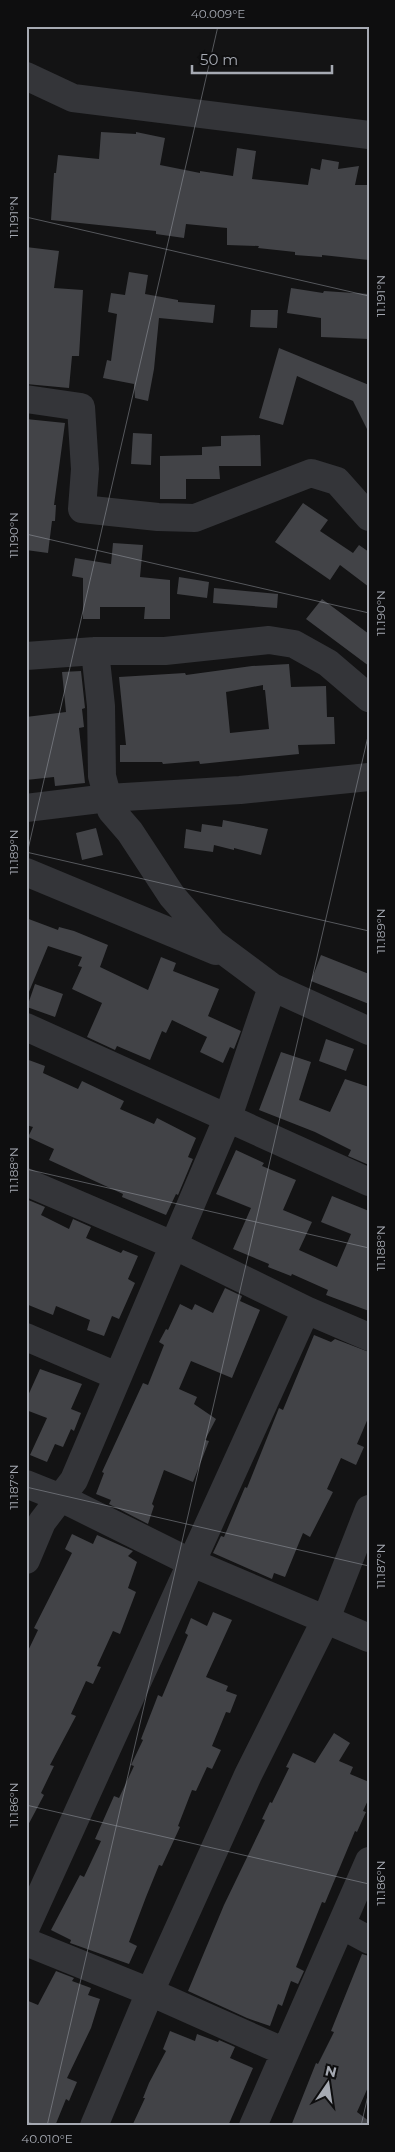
<svg xmlns="http://www.w3.org/2000/svg" width="395" height="2152" font-family="Montserrat,sans-serif">
<style>
.building{fill:#424347;fill-rule:evenodd}
.lines{fill:none;stroke-linecap:round;stroke-linejoin:round}
.minor{stroke:#343539;stroke-width:28}
.ticks{fill:none;stroke:#a6aab3;stroke-width:1;stroke-opacity:0.45}
.neatline{fill:none;stroke:#a6aab3;stroke-width:2}
.ticks-label{font-size:12px;text-anchor:middle;fill:#a6aab3}
</style>
<rect width="100%" height="100%" fill="#131314"/>
<!-- building -->
<path class="building" d="M101 132 136 134V132L165 138 160 165 200 173V171L233 176 237 148 256 151 252 179 308 185 311 168 320 170 322 159 339 162 338 169 359 166 355 185H369V260L322 255V257L295 255V252L258 248 259 246 227 245V228L186 224 184 238 156 234V231L51 220 54 173H56L58 155 99 159Z
M26 247 59 251 54 288 83 290 79 356H72L69 388 26 384Z
M129 272 148 275 145 294 178 300V302L215 305 213 323 159 318 154 369 148 401 135 398 134 384 103 378 107 360 111 361 117 314 108 312 111 293 125 295Z
M291 288 323 293 324 291 369 294V339L321 337V318L287 313Z
M251 310H278L277 328 250 327Z
M279 348 369 385V433L353 401 297 376 283 425 259 418Z
M26 419 65 423 54 505H56L55 521H52L48 553 26 550Z
M133 433 152 434 151 465 131 464Z
M260 435 261 466H219L220 479H186V499H160V456L202 455V447L221 446V436Z
M303 503 328 520 320 531 353 553 359 545 369 552V587L340 565 330 580 275 542Z
M113 543 143 545 140 577 170 580V619H144L145 607H100V619H83V578L72 576 75 558 111 564Z
M179 577 209 582 207 598 177 594Z
M214 588 278 594 277 608 213 603Z
M322 599 369 634V666L306 619Z
M289 664 291 687 326 686 327 717H334L335 744 298 745 299 754 200 764 199 761 163 764 162 762H120V745H126L119 677 185 673 186 675 252 666ZM263 685V690H265L269 729 230 733 226 692Z
M81 671 85 708 82 709 84 727 79 728 85 783 55 786 54 777 26 780V717L66 712 62 672Z
M223 820 268 829 261 855 234 848V850L214 845 213 852 184 848 186 829 201 832 202 824 222 827Z
M96 828 103 855 82 860 76 833Z
M26 918 58 930 59 927 74 931 108 945 100 967 148 990 161 957 176 963 173 971 219 989 208 1016 241 1031 234 1049 230 1047 223 1063 200 1052 207 1037 172 1020 166 1033 162 1031 150 1060 117 1046 115 1050 87 1037 102 1003 72 989 82 967 78 966 82 957 48 946 26 999Z
M321 955 369 974V1004L311 981Z
M35 984 63 994 55 1017 27 1007Z
M326 1039 354 1049 346 1071 319 1061Z
M281 1052 311 1062 299 1100 330 1112 345 1079 369 1087V1165L348 1156 351 1150 315 1132 259 1110Z
M26 1059 45 1066 43 1073 78 1089 82 1081 124 1101 120 1109 154 1124 157 1118 196 1138 188 1157 193 1159 178 1195 176 1194 166 1215 122 1197 123 1194 49 1160 54 1149 28 1137 33 1127 26 1125Z
M236 1150 264 1163 262 1166 296 1180 283 1210 312 1222 299 1250 337 1267 351 1234 321 1222 332 1196 369 1211V1311L326 1295 328 1290 292 1274 291 1276 268 1267 269 1264 233 1249 251 1208 216 1194Z
M26 1199 45 1207 41 1215 69 1229 73 1219 91 1227 86 1238 121 1253 123 1250 138 1256 128 1279 135 1283 119 1319 112 1316 104 1336 87 1330 90 1320 56 1306 53 1315 26 1304Z
M225 1288 242 1296 240 1301 260 1310 232 1378 191 1361 179 1389 197 1397 194 1404 216 1419 205 1440 209 1441 193 1482 164 1470 152 1504 154 1506 148 1524 109 1504 111 1500 96 1494 104 1473 102 1472 143 1383 148 1385 164 1345 159 1342 166 1329 168 1330 180 1304 192 1310 195 1304 213 1313Z
M314 1335 331 1342 335 1339 369 1352V1416L357 1444 364 1447 356 1465 341 1458 327 1489 333 1492 310 1537 303 1533 285 1577 274 1573 272 1579 213 1553 221 1536 224 1537 245 1487 247 1488 279 1408 283 1410Z
M40 1369 82 1384 71 1409 81 1413 74 1431 71 1429 63 1447 55 1444 47 1462 30 1455 47 1418 26 1410V1400Z
M72 1534 93 1544 97 1535 133 1551 128 1556 137 1562 128 1588 136 1592 120 1634 113 1631 97 1666 101 1667 93 1684 86 1681 71 1714 76 1716 50 1765 54 1766 41 1793 44 1795 26 1829V1655L38 1630 34 1628 72 1553 65 1549Z
M213 1612 232 1620 206 1677 228 1686 226 1691 237 1695 230 1713 226 1712 212 1746 221 1750 212 1769 207 1767 196 1791 192 1790 178 1826 180 1827 162 1866 159 1865 146 1897 129 1942 137 1946 129 1964 70 1943 71 1940 51 1930 80 1875 84 1877 101 1841 95 1839 114 1796 119 1798 134 1766 131 1765 143 1740 141 1739 155 1703 158 1695 162 1697 188 1635 185 1633 191 1618 207 1626Z
M334 1733 350 1743 339 1761 353 1767 350 1774 369 1782V1798L363 1811 366 1812 357 1832 355 1831 325 1903 322 1902 296 1967 304 1971 298 1984 291 1981 282 2006 278 2004 270 2026 247 2018 188 1991 224 1905 265 1820 262 1819 270 1802 272 1803 289 1768 286 1767 293 1753 315 1763Z
M362 1954 369 1956V2085L357 2112 369 2121V2126H291L316 2063 318 2064 334 2032 331 2031Z
M56 1971 74 1978 72 1981 91 1988 88 1995 100 1999 91 2028 67 2078 77 2082 69 2101 66 2099 55 2126H26V2000L38 2005Z
M170 2031 195 2041 197 2034 218 2042 219 2040 235 2047 230 2058 253 2068 228 2126H132L145 2098H143L149 2083 166 2051 163 2049Z"/>
<g class="lines">
<!-- minor -->
<path class="minor" d="M26 76 73 98 369 135
M26 399 81 407 85 469 82 509 158 517 195 518 311 473 337 481 369 517
M95 651 101 706 102 776 111 810 130 832 172 896 213 943 272 987 369 1031
M26 656 95 651H165L269 640 294 644 328 663 369 698
M26 808 108 798 240 790 369 777
M26 872 216 951
M26 1027 369 1182
M26 1182 173 1245 306 1310 369 1337
M26 1337 117 1376
M26 1484 61 1498 190 1562 369 1638
M26 1560 42 1522 74 1480 228 1117 272 987
M341 1925 369 1940
M26 1927 306 1310
M26 1942 150 1992 285 2052
M94 2126 150 1992 248 1775 326 1619 369 1509
M253 2126 369 1861"/>
</g>
<!-- ticks -->
<path class="ticks" d="M26 217 369 296M26 534 369 613M26 852 369 931M26 858 218 26M26 1169 369 1248M26 1487 369 1566M26 1805 369 1884M26 2122 42 2126M47 2126 369 732M361 2126 369 2091"/>
<!-- border -->
<rect width="395" height="2152" fill="none" stroke="#0e0e0f" stroke-width="55"/>
<!-- north arrow -->
<g transform="translate(328 2084) rotate(13)" stroke="#0e0e0f" stroke-width="4" paint-order="stroke">
<path d="M0-4L9 19L0 12L-9 19Z" fill="#a6aab3"/>
<text y="-8" font-size="14" font-weight="bold" text-anchor="middle" fill="#a6aab3">N</text>
</g>
<!-- scale -->
<path d="M192 65v8h140v-8" fill="none" stroke="#a6aab3" stroke-width="2.5"/>
<text x="200" y="65" font-size="15" fill="#a6aab3" stroke="#0e0e0f" stroke-width="4" paint-order="stroke">50 m</text>
<rect x="28" y="28" width="340" height="2096" class="neatline"/>
<g class="ticks-label">
<text x="218" y="18">40.009°E</text>
<text transform="translate(14 217) rotate(-90)" y="4">11.191°N</text>
<text transform="translate(381 296) rotate(-90)" y="4">11.191°N</text>
<text transform="translate(14 535) rotate(-90)" y="4">11.190°N</text>
<text transform="translate(381 613) rotate(-90)" y="4">11.190°N</text>
<text transform="translate(14 852) rotate(-90)" y="4">11.189°N</text>
<text transform="translate(381 931) rotate(-90)" y="4">11.189°N</text>
<text transform="translate(14 1170) rotate(-90)" y="4">11.188°N</text>
<text transform="translate(381 1248) rotate(-90)" y="4">11.188°N</text>
<text transform="translate(14 1487) rotate(-90)" y="4">11.187°N</text>
<text transform="translate(381 1566) rotate(-90)" y="4">11.187°N</text>
<text transform="translate(14 1805) rotate(-90)" y="4">11.186°N</text>
<text transform="translate(381 1883) rotate(-90)" y="4">11.186°N</text>
<text x="47" y="2143">40.010°E</text>
</g>
</svg>
